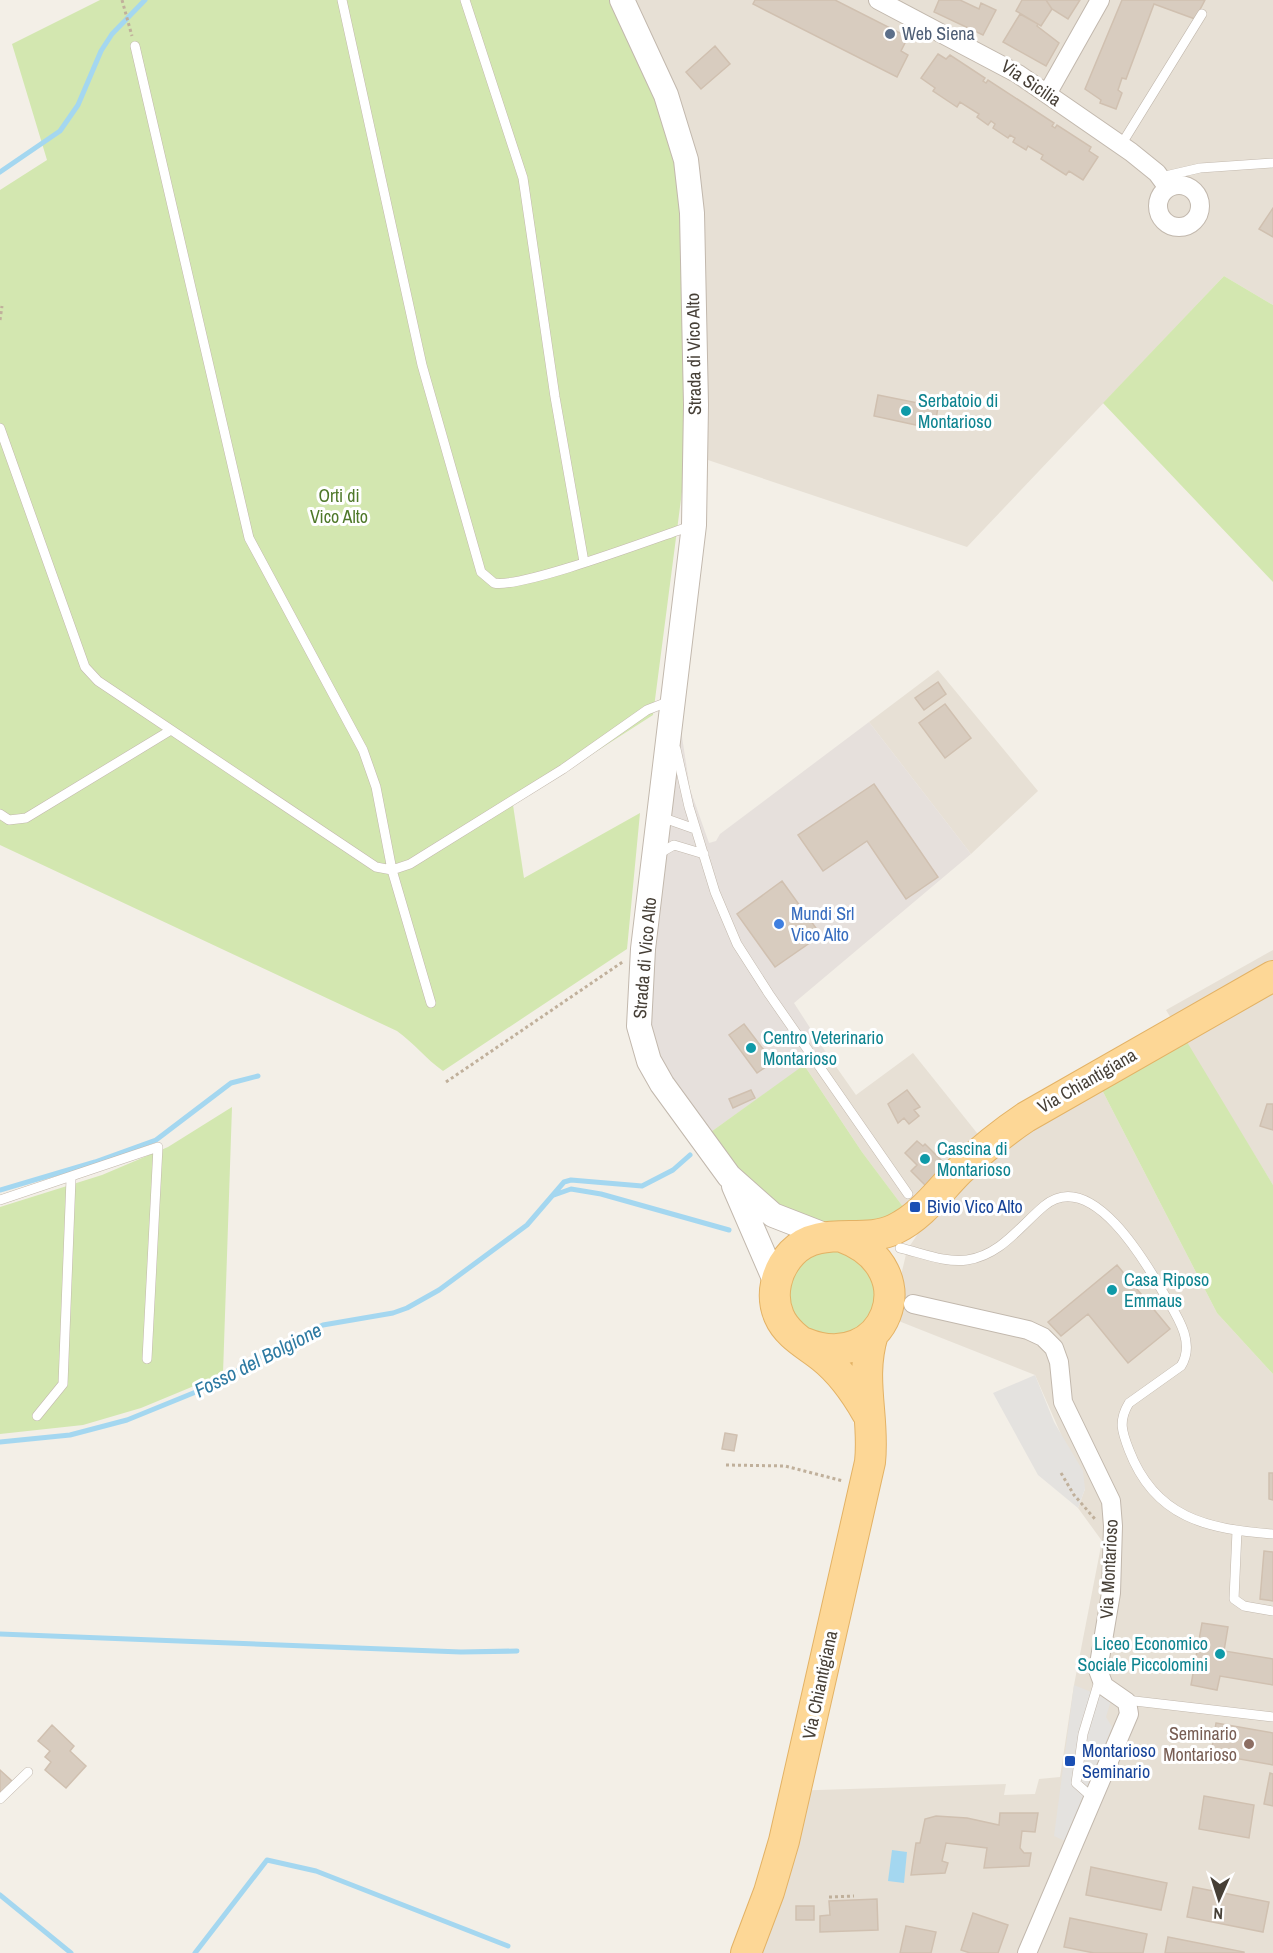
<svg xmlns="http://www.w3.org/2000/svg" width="1273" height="1953" font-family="'Archivo Narrow',sans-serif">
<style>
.residential{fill:#e7e0d5}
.industrial{fill:#e6e0dc}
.green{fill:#d3e7b0}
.parking{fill:#e4e2df}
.water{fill:#a4d7f0}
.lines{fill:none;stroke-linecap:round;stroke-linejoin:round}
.stream{stroke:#a4d7f0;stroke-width:5}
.building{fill:#d8ccbf;stroke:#d0c0b0;stroke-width:1.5}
.service-casing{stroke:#c2b8ad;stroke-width:10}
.minor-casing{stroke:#c2b8ad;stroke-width:20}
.tertiary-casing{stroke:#c2b8ad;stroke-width:26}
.primary-casing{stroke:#e3b265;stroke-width:32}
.path{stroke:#c0b09b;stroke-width:3;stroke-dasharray:3 3;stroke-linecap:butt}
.service{stroke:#fff;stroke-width:9}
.minor{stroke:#fff;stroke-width:18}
.tertiary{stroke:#fff;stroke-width:24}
.primary{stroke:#fdd796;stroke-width:30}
.service-dot{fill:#5c6f8a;stroke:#fff;stroke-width:2}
.culture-dot{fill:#0f9aa8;stroke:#fff;stroke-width:2}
.shop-dot{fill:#3f7fe0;stroke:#fff;stroke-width:2}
.transit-dot{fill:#1a4fb4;stroke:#fff;stroke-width:2}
.education-dot{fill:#8d6e63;stroke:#fff;stroke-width:2}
.labels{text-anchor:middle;stroke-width:6;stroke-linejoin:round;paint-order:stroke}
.service-label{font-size:18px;fill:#4e5e75;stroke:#fff;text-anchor:start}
.street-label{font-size:18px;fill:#463f36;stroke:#fff}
.culture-label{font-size:18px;fill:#0d838f;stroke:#fff;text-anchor:start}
.park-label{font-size:18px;fill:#4e7829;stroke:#fff}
.shop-label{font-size:18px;fill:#366cbe;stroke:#fff;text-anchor:start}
.transit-label{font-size:18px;fill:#164399;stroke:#fff;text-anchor:start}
.education-label{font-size:18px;fill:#785e54;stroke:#fff;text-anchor:end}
.water-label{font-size:20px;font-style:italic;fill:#2d7aa2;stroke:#fff}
</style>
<rect width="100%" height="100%" fill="#f3efe7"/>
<!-- residential -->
<path class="residential" d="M612 0H1273V305L1224 276 967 547 687 453Z
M938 670 1038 791 971 854 869 722Z
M1273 950V1185L1166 1010Z
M825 1051 856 1095 913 1053 981 1138 907 1212 862 1152 804 1065Z
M1100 1086 1217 1313 1273 1374V1953H738L787 1791 1006 1784 1004 1795 1035 1794 1039 1779 1060 1777 1074 1685 1102 1541 1078 1508 1085 1489 1035 1375 891 1318 907 1250 923 1226 998 1150Z"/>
<!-- industrial -->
<path class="industrial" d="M679 717 690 789 709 843 716 841 720 834 869 722 971 854 794 1003 825 1051 708 1134 665 1074 646 1013Z"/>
<!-- green -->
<path class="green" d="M100 0H611L646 70 670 136 680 189 687 453 653 715 513 805 524 878 640 813 627 949 443 1071C426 1059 414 1043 397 1031L0 845V190L47 160 12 44Z
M1224 276 1273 305V582L1103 403Z
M1184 1037 1273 1185V1374L1217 1313 1100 1086Z
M804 1065 862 1152 907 1212 888 1223 833 1225 770 1206 708 1134Z
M232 1107 223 1374 141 1408 83 1425 0 1434V1207L102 1175 168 1147Z
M832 1245 877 1276 873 1318 843 1340 796 1324 785 1289 794 1264Z"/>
<!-- parking -->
<path class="parking" d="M1035 1375 1054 1422 1083 1471 1085 1489 1078 1508 1038 1475 993 1393Z
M1074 1685 1111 1700 1106 1717 1112 1727 1065 1841 1054 1836Z"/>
<!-- water -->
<path class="water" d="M892 1850 907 1852 904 1883 888 1881Z"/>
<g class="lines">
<!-- stream -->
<path class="stream" d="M0 172 60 131 78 105 101 51 112 34 145 0
M0 1190 95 1162 156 1140 231 1083 258 1076
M554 1195 571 1189 601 1194 729 1230
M0 1442 70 1435 127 1420 213 1385 294 1338 323 1325 393 1313 407 1308 439 1290 527 1225 564 1182 571 1180 642 1186 673 1170 690 1155
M0 1634 461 1652 517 1651
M0 1895 71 1953
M195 1953 267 1860 316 1871 508 1946"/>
</g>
<!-- building -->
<path class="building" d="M755 0H835L908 37 901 51 908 55 897 77 753 4Z
M939 0H960L979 9 981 3 996 10 983 35 934 12Z
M1022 0H1046L1052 9 1041 26 1016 11Z
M1046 0H1080L1068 19 1052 9Z
M1122 0H1205L1195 19 1154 4 1126 79 1122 78 1118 90 1122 93 1116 109 1100 103 1101 100 1085 89Z
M1020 14 1038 24 1037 26 1059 43 1046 66 1003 42Z
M715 46 730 64 701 89 686 72Z
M938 54 946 59 950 55 985 78 983 81 986 83 988 80 1054 123 1052 126 1055 128 1057 125 1091 147 1089 151 1098 157 1083 180 1069 171 1066 175 1041 159 1043 155 1028 146 1026 150 1013 142 1015 138 1010 135 1008 138 993 128 995 124 991 121 988 125 977 117 979 114 960 102 957 107 933 91 935 88 921 78Z
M1273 208V237L1259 229Z
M878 395 938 407 936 419 917 415 916 425 874 416Z
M938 682 946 694 924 710 915 698Z
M945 704 971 738 945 758 919 723Z
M874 784 938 877 906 899 867 841 823 871 798 835Z
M782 881 821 935 775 967 737 914Z
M744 1024 773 1062 757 1073 729 1035Z
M751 1090 755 1098 733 1108 729 1099Z
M907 1090 920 1107 914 1110 919 1116 909 1124 904 1118 898 1123 888 1104Z
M1267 1104H1273V1130L1260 1126Z
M917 1141 923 1146 925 1144 950 1169 929 1189 911 1171 917 1165 905 1153Z
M1117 1265 1170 1329 1128 1363 1088 1314 1061 1336 1048 1322Z
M725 1433 737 1435 734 1451 722 1449Z
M1269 1473H1273V1500L1269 1499Z
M1264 1551 1273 1552V1601L1260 1599Z
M1202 1623 1228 1627 1224 1651 1273 1659V1685L1220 1676 1217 1690 1191 1685Z
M1216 1723 1273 1733V1765L1211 1754Z
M52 1725 74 1746 70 1751 86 1766 66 1788 45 1770 51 1762 45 1757 50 1751 38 1741Z
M0 1770 12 1781 1 1793 0 1792Z
M1270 1773 1273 1774V1806L1264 1804Z
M1204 1796 1254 1805 1249 1838 1199 1829Z
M1000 1813H1038L1035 1832 1022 1831 1020 1848 1024 1853H1031L1029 1866 984 1868 987 1848 946 1843 942 1861 948 1863 945 1873 911 1875 916 1843H920L925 1819 936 1816 967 1818 999 1825Z
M1091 1867 1167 1883 1161 1910 1086 1895Z
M1193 1887 1269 1902 1263 1932 1187 1917Z
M877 1899 878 1930 820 1932V1916L830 1915 829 1901Z
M796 1906H814V1920H796Z
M973 1913 1008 1925 998 1953H970L961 1950Z
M1070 1918 1147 1934 1143 1953H1094L1064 1947Z
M906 1926 936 1932 931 1953H900Z
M1168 1937 1244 1952V1953H1165Z"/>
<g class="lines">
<defs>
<path id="service" d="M342 0 422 365 481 572 494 583C521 589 658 537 691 526
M465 0 523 178 555 397 584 562
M135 46 249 538 363 750 376 787 392 870 431 1003
M1121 145 1202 14
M1161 177 1200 168 1273 163
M0 428 85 667 98 681 376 867 392 870 410 864 563 769 647 710 670 701
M676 749 689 807 715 892 737 944 769 994 908 1194
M0 814 9 820 26 818 171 730
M661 817 695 829
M660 853 674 845 704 854
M0 1200 158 1147 147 1359
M900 1248C922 1253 945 1263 967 1260 1001 1255 1020 1226 1044 1206 1092 1166 1148 1266 1167 1299 1179 1319 1195 1344 1181 1366L1129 1403C1118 1421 1122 1432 1129 1450 1155 1518 1207 1529 1273 1534
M37 1416 63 1384 71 1179
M1237 1531 1234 1599 1244 1606 1273 1611
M1126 1700 1273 1717
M0 1799 28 1772
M1094 1799 1076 1783 1083 1734 1099 1681"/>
<path id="minor" d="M878 0 1018 74 1131 152 1157 173 1168 188
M1047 94 1100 0
M1158 206a21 21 0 1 1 42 0a21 21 0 1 1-42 0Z
M913 1304 1028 1330 1043 1337 1054 1348 1059 1362 1063 1402 1111 1501 1113 1526 1111 1593 1098 1670 1104 1686 1127 1702 1129 1714 1027 1953"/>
<path id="tertiary" d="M622 0 666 95 686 160 692 213 696 405 694 525 643 949 639 1026 649 1061 662 1084 729 1176 773 1215 827 1236
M734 1186 776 1283"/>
<path id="primary" d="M805 1343C884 1376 929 1269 842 1237
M867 1413C855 1392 841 1372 822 1357 807 1345 787 1335 779 1316 770 1295 776 1270 792 1253 819 1224 863 1245 895 1229 922 1216 939 1191 959 1171 980 1151 1002 1133 1026 1117L1273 976
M746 1953 769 1892 784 1841 870 1462C875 1417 859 1380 873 1334"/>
</defs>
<!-- service casing -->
<use href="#service" class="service-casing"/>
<!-- minor casing -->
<use href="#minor" class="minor-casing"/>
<!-- tertiary casing -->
<use href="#tertiary" class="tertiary-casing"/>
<!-- primary casing -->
<use href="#primary" class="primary-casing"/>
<!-- path -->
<path class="path" d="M122 0 132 36
M0 320 2 306
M446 1082 624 961
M726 1465 785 1466 843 1481
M1061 1473 1074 1495 1095 1519
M829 1897 854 1896"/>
<!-- service -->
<use href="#service" class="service"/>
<!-- minor -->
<use href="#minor" class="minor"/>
<!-- tertiary -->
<use href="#tertiary" class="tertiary"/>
<!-- primary -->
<use href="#primary" class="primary"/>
</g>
<!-- markers -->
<circle class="service-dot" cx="890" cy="34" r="6"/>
<g class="culture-dot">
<circle cx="906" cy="411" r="6"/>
<circle cx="751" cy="1048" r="6"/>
<circle cx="925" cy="1159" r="6"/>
<circle cx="1112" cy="1290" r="6"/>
<circle cx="1220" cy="1654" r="6"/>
</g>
<circle class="shop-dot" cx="779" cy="924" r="6"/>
<g class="transit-dot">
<rect x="909" y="1201" width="12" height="12" rx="3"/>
<rect x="1064" y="1755" width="12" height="12" rx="3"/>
</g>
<circle class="education-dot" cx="1249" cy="1744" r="6"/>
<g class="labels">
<!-- service labels -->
<g class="service-label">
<text x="902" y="40">Web Siena</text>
</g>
<!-- street labels -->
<g class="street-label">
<text transform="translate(1031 83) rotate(34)" y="6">Via Sicilia</text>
<text transform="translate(694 354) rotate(-91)" y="6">Strada di Vico Alto</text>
<text transform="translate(645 958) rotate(-85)" y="6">Strada di Vico Alto</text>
<text transform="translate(1087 1081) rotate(-30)" y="6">Via Chiantigiana</text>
<text transform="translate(1109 1569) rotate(-87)" y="6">Via Montarioso</text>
<text transform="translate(820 1685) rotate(-78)" y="6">Via Chiantigiana</text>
</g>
<!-- culture labels -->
<g class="culture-label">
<text x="918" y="407">Serbatoio di<tspan x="918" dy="21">Montarioso</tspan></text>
<text x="763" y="1044">Centro Veterinario<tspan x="763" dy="21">Montarioso</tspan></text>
<text x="937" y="1155">Cascina di<tspan x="937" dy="21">Montarioso</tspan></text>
<text x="1124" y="1286">Casa Riposo<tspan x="1124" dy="21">Emmaus</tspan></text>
<text x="1208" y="1650" text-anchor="end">Liceo Economico<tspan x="1208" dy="21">Sociale Piccolomini</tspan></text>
</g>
<!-- park labels -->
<g class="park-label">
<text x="339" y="502">Orti di<tspan x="339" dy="21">Vico Alto</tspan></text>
</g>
<!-- shop labels -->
<g class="shop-label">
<text x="791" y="920">Mundi Srl<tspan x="791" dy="21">Vico Alto</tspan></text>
</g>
<!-- transit labels -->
<g class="transit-label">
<text x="927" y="1213">Bivio Vico Alto</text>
<text x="1082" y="1757">Montarioso<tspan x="1082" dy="21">Seminario</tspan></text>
</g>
<!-- education labels -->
<g class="education-label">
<text x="1237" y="1740">Seminario<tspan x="1237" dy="21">Montarioso</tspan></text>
</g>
<!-- water labels -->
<g class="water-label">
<text transform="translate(258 1360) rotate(-27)" y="7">Fosso del Bolgione</text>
</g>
</g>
<!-- north arrow -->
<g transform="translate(1219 1899) rotate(183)" stroke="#ffffff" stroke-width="4.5" paint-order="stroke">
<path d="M0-4.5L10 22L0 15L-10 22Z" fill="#463f36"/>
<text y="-9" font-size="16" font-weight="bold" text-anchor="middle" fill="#463f36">N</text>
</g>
</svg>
